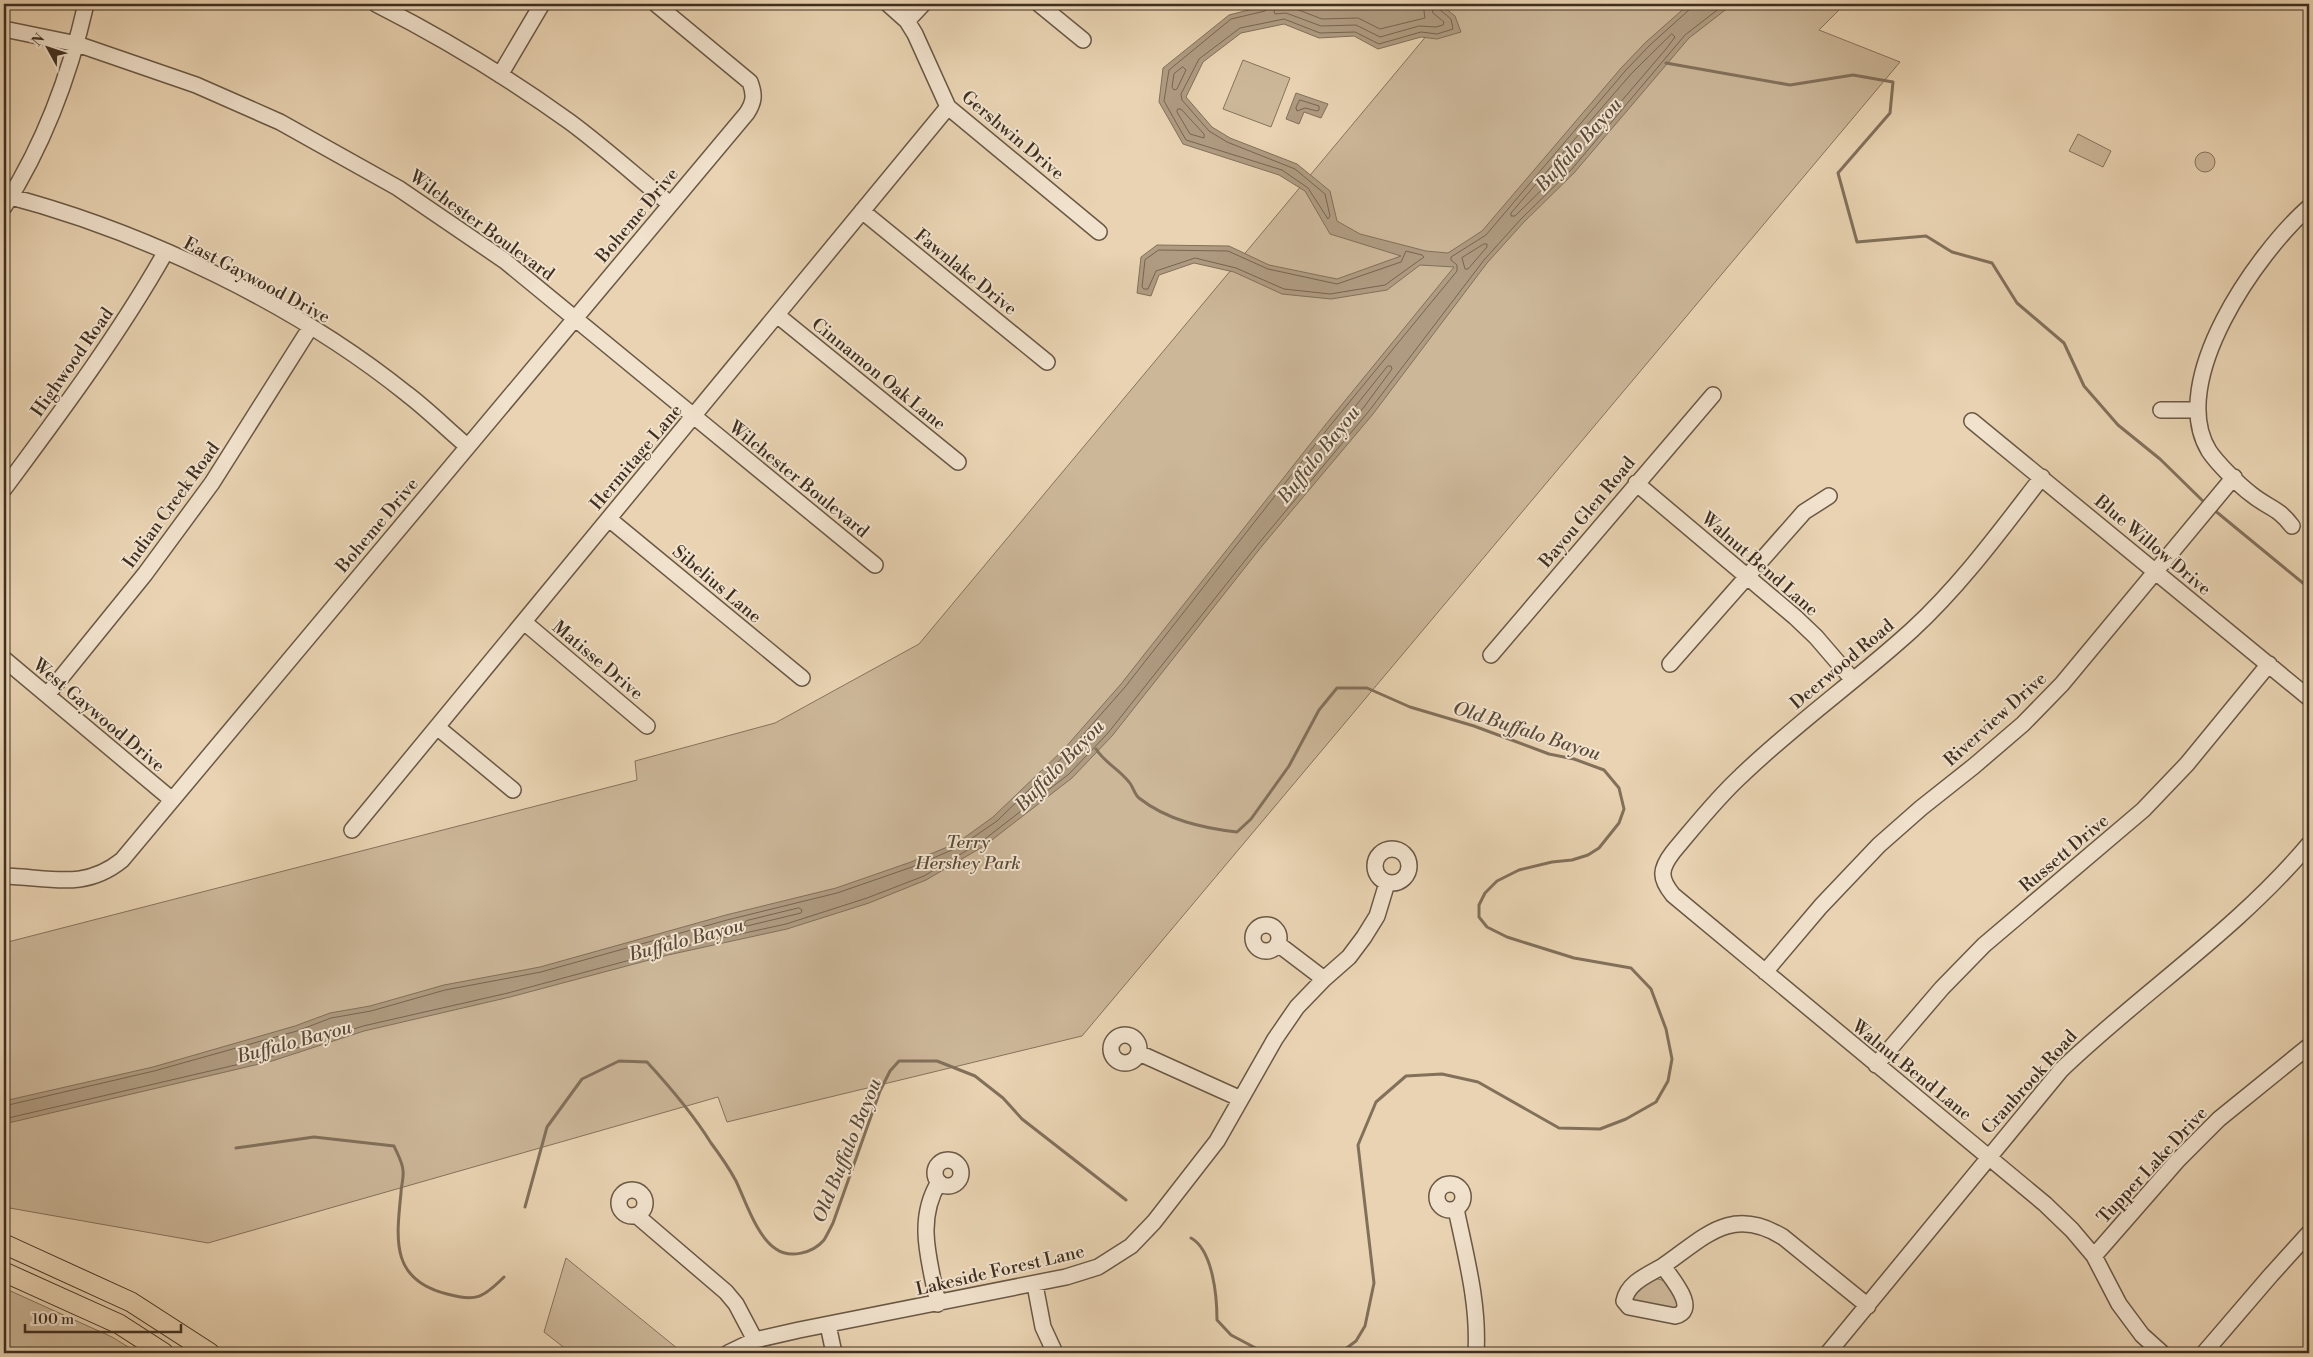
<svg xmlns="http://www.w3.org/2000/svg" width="2313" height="1357" font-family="'Libre Bodoni',serif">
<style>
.green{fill:#ccb799;stroke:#86735d}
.water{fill:#af9b81;stroke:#82705b}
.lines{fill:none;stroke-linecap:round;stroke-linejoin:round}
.shore{stroke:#776551;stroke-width:1}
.stream{stroke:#82705b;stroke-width:3}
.minor-casing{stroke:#6a5845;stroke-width:18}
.major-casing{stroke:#3f2f21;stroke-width:21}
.minor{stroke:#f1e2cd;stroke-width:15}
.major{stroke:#e9d3b2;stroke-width:19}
.labels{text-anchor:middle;stroke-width:4;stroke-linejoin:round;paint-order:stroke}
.street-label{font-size:18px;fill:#3f2f21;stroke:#f1e2cd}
.park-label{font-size:18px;font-style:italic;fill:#5b4a39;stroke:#f1e2cd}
.water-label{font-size:19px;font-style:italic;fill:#5b4a39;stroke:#f1e2cd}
</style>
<rect width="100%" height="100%" fill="#e9d3b2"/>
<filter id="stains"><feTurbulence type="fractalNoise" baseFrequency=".004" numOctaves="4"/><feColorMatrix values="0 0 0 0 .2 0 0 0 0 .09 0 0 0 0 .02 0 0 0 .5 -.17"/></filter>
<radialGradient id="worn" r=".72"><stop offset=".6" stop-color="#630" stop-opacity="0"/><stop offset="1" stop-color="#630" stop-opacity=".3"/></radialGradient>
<!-- green -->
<path class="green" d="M1453 4H1845L1819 30 1900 62 1082 1036 727 1122 718 1097 208 1243 4 1207V943L637 780 635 761 775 723 919 644Z
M1243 60 1290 78 1271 127 1223 109Z
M2078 134 2111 151 2103 167 2069 151Z
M2195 162a10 10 0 1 1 20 0a10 10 0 1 1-20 0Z
M566 1258 683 1353H571L544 1332Z
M1655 1278 1665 1281 1680 1303 1675 1311 1635 1302 1631 1299 1632 1293Z
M4 1288 112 1337 138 1353H4Z"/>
<!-- water -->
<path class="water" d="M1272 4H1440L1455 16 1461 32 1437 39 1421 37 1378 49 1354 36 1319 38 1284 24 1241 33 1203 62 1186 97 1212 127 1230 138 1297 164 1330 191 1337 221 1360 234 1426 251 1448 253 1482 231 1622 67 1646 42 1689 4H1733L1689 38 1574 173 1524 222 1487 263 1373 414 1262 546 1112 736 1072 778 984 846 926 880 869 903 787 929 668 955 510 997 364 1031 272 1061 4 1124V1101L153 1067 295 1026 330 1013 370 1006 444 985 540 967 726 915 836 888 911 862 957 843 993 817 1064 749 1121 684 1326 424 1454 267 1420 265 1387 290 1331 299 1282 294 1234 272 1194 263 1159 275 1151 296 1137 293 1141 257 1157 245 1229 246 1269 265 1337 279 1401 256 1330 234 1305 191 1279 175 1183 144 1159 102 1163 68 1229 15Z
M1296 93 1328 104 1321 118 1304 112 1299 124 1286 119Z"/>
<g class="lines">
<!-- shore -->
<path class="shore" d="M1269 4 1265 11 1231 19 1169 70 1164 101 1186 140 1282 170 1308 188 1328 219 1330 216 1325 194 1295 169 1227 142 1209 131 1182 100 1181 94 1199 59 1240 28 1284 19 1320 33 1355 32 1379 44 1421 32 1437 34 1453 29 1451 19 1439 9 1437 4
M1275 4 1274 11 1275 14 1286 13 1321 26 1356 25 1380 37 1419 26 1436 27 1443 25 1444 22 1433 13 1431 4
M1283 4 1322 19 1358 18 1380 29 1425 18 1423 4
M1672 34 1675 37 1666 49 1566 166 1515 216H1511V213L1631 74Z
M1183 67 1186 70 1177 89 1174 90 1172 87 1174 74Z
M1300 100 1319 106V110L1317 111 1305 108 1297 111 1296 108Z
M1178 109H1181L1204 134V138L1190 134 1177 112Z
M1484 244H1487V247L1468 269H1465L1462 258Z
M1159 250 1228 251 1268 269 1337 284 1401 262 1406 251 1422 255 1424 257 1385 285 1330 294 1284 289 1236 268 1195 258 1156 271 1148 289H1144L1142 287 1145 260Z
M1388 366H1391L1392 369 1364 407 1299 484 1296 485V481Z
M799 908 802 910 801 913 747 926 744 925 746 921Z
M4 1106 154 1071 297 1031 331 1018 371 1011 445 990 541 972 727 920 837 893 912 867 959 847 997 821 1067 753 1125 687 1329 427 1457 271V265L1451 260V257L1486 235 1626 70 1650 45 1690 9 1692 4
M4 1119 270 1057 363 1026 508 993 667 950 786 924 867 898 924 876 981 842 1069 774 1108 733 1259 543 1369 411 1484 260 1521 219 1571 170 1685 35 1725 4"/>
<!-- stream -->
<path class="stream" d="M1666 63 1790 85 1853 75 1893 82 1890 113 1838 173 1857 242 1926 236 1952 252 1992 263 2017 303 2064 343 2084 386 2118 425 2160 459 2206 504
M2213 509 2309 588
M1096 749C1105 763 1119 769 1129 782 1133 786 1134 794 1139 798 1167 820 1202 828 1237 832L1251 819 1289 766 1319 710 1337 688H1367L1410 707 1474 726 1549 754 1574 759 1604 770 1619 788 1624 809 1619 823 1599 848 1588 855 1572 860 1552 862 1519 870 1497 881 1485 893 1479 905V917L1487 927 1507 937 1574 958 1631 968 1651 989 1666 1029 1672 1059 1668 1081 1656 1102 1626 1119 1600 1129 1559 1128 1478 1082 1442 1074 1406 1076 1376 1102 1358 1145 1374 1283 1365 1326 1356 1341 1340 1353
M236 1148 314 1137 394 1146C397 1153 403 1163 403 1171 404 1178 401 1186 401 1193 396 1241 391 1280 447 1294 476 1302 483 1298 504 1277
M525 1207 547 1127 582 1079 619 1061 647 1062C670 1087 693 1114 711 1143 720 1155 729 1168 736 1181 746 1202 757 1237 776 1249 790 1259 813 1253 824 1240 827 1235 830 1229 833 1223L880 1091 890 1071 899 1061H937L975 1076 1003 1098 1022 1119 1126 1200
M1191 1238C1213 1250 1217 1297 1217 1320L1231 1335 1265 1353"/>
<defs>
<path id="minor" d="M376 4C443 38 509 78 570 122 605 148 637 177 670 204
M888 4 907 21 915 34 948 107 1099 232
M1039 4 1083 40
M907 21 923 4
M4 29 77 44 196 85 280 122 398 188 505 261 875 565
M500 75 542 4
M4 195C143 231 295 304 407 394 428 410 447 429 467 446
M4 207C43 146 70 74 86 4
M862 211 1047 362
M777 315 958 462
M2161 410H2197
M1972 421 2309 698
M2042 477C2001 530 1961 585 1912 630 1856 681 1795 724 1741 776 1716 799 1695 826 1673 852 1660 869 1659 878 1673 895L2045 1204 2072 1230 2094 1256 2119 1304 2142 1335 2162 1353
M1636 483 1795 617 1816 637 1853 680
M4 489C61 412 118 336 165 253
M609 519 802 678
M2292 526C2278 507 2268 508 2251 494 2239 485 2217 463 2209 451 2166 381 2258 252 2309 207
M524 622 647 726
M1491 655 1713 395
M4 659 171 799
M1670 664 1804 512 1829 496
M47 695 145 574 212 483 310 328
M437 727 513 790
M352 830 948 107
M1375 866a17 17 0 1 1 34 0a17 17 0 1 1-34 0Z
M4 876C49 877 84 891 122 860L747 113C754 102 755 95 750 82L656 4
M1253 938a13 13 0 1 1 26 0a13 13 0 1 1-26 0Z
M1278 944 1324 979
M1765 972 1821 906 1879 845 1921 808 1974 766 2023 724 2062 684 2234 477
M1111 1049a14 14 0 1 1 28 0a14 14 0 1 1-28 0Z
M1139 1053 1241 1099
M1876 1065 1942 988 1984 945 2143 810 2187 764 2269 664
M935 1173a13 13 0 1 1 26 0a13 13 0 1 1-26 0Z
M1437 1197a13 13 0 1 1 26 0a13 13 0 1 1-26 0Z
M619 1203a13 13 0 1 1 26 0a13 13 0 1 1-26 0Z
M1456 1209C1466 1257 1479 1304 1476 1353
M636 1215 726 1292 736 1304 755 1340
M2094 1256 2177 1161 2219 1119 2309 1046
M1663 1266C1705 1237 1731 1205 1783 1237L1868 1306
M1663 1266C1671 1278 1700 1310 1675 1316L1629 1307 1624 1301C1628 1282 1648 1275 1663 1266Z
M1035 1285 1043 1327 1055 1353
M938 1304C930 1262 915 1221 939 1182
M828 1325 834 1353
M728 1353 755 1340 799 1330 1066 1277 1098 1267 1131 1246 1154 1222 1217 1141 1275 1039 1297 1007 1324 979 1349 957 1364 937 1377 916 1387 883
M1828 1353 2061 1070C2141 993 2237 930 2309 844
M2204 1353 2271 1275 2309 1233"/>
<path id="major" d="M4 1244 131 1302 210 1353
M4 1272 119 1324 164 1353"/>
</defs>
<!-- minor casing -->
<use href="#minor" class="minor-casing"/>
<!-- major casing -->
<use href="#major" class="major-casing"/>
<!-- minor -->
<use href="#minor" class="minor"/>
<!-- major -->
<use href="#major" class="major"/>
</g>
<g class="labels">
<!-- street labels -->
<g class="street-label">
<text transform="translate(1013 135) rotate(40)" y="6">Gershwin Drive</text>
<text transform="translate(637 215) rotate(-50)" y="6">Boheme Drive</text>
<text transform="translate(482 225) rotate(36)" y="6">Wilchester Boulevard</text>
<text transform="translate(966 272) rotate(39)" y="6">Fawnlake Drive</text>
<text transform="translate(257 280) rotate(28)" y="6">East Gaywood Drive</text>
<text transform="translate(72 362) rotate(-55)" y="6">Highwood Road</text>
<text transform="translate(879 374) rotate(39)" y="6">Cinnamon Oak Lane</text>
<text transform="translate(636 457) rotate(-50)" y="6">Hermitage Lane</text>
<text transform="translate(799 479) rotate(39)" y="6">Wilchester Boulevard</text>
<text transform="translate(171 505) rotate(-54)" y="6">Indian Creek Road</text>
<text transform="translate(1587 512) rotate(-50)" y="6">Bayou Glen Road</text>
<text transform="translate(377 525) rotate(-50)" y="6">Boheme Drive</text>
<text transform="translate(2153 545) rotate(40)" y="6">Blue Willow Drive</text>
<text transform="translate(1760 564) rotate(41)" y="6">Walnut Bend Lane</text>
<text transform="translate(717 584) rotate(40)" y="6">Sibelius Lane</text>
<text transform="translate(598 660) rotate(40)" y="6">Matisse Drive</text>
<text transform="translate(1842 664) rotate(-40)" y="6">Deerwood Road</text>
<text transform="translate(99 715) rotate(40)" y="6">West Gaywood Drive</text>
<text transform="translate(1995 719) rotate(-42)" y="6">Riverview Drive</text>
<text transform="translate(2064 853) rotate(-40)" y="6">Russett Drive</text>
<text transform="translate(1912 1070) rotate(39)" y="6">Walnut Bend Lane</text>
<text transform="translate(2029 1082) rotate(-48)" y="6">Cranbrook Road</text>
<text transform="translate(2152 1165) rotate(-47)" y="6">Tupper Lake Drive</text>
<text transform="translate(1000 1270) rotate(-13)" y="6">Lakeside Forest Lane</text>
</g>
<!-- park labels -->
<g class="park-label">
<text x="968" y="848">Terry<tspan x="968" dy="21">Hershey Park</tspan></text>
</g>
<!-- water labels -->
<g class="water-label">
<text transform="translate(1578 144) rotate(-48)" y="7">Buffalo Bayou</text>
<text transform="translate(1318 454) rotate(-51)" y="7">Buffalo Bayou</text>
<text transform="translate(1527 730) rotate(18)" y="7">Old Buffalo Bayou</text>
<text transform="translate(1059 765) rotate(-46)" y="7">Buffalo Bayou</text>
<text transform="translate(686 939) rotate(-15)" y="7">Buffalo Bayou</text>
<text transform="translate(294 1041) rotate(-15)" y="7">Buffalo Bayou</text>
<text transform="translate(846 1150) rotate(-68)" y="7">Old Buffalo Bayou</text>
</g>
</g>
<!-- margin -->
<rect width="2313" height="1357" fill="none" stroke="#e9d3b2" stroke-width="20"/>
<rect x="5" y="5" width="2303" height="1347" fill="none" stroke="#3f2f21" stroke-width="2.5"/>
<rect x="10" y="10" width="2293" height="1337" fill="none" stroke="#3f2f21"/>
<!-- north arrow -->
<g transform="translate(48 48) rotate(310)" stroke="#f1e2cd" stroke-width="4" paint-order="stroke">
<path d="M0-4L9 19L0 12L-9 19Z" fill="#3f2f21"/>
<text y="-8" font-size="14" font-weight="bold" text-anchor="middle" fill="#3f2f21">N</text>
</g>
<!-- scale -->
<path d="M25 1324v8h156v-8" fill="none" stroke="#3f2f21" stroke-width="2.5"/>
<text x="32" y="1324" font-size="15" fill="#3f2f21" stroke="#f1e2cd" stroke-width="4" paint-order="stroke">100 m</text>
<rect width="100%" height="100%" filter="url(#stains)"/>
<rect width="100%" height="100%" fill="url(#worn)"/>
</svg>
